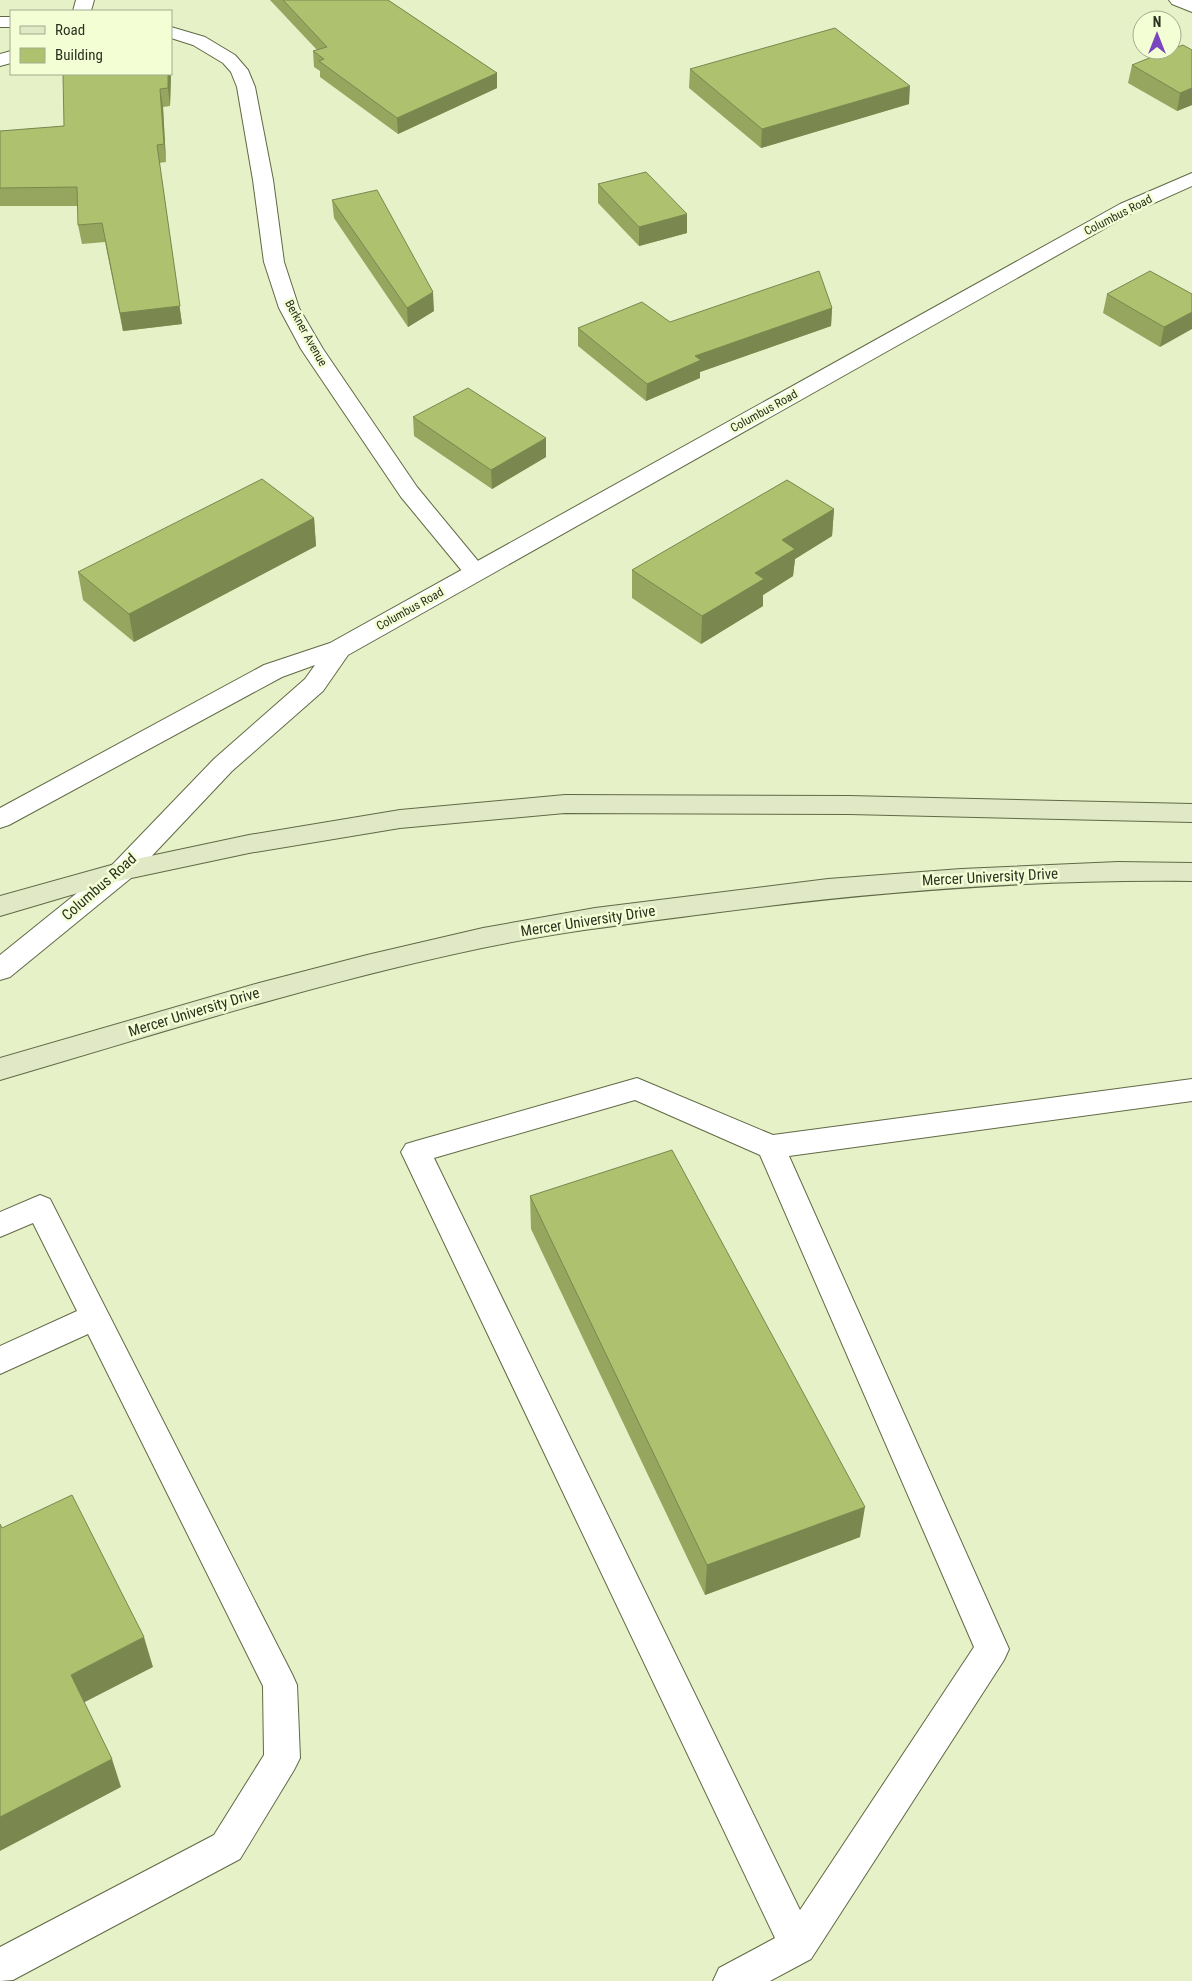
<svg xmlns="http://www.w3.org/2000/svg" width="1192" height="1981" font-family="'Roboto Condensed',sans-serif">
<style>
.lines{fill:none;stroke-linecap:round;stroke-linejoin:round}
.service-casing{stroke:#606945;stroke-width:2}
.minor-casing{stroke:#606945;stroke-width:2}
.tertiary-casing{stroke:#606945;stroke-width:2}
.secondary-casing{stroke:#606945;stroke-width:2}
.service{fill:#fff;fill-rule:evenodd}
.minor{fill:#fff;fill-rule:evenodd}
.tertiary{fill:#fff;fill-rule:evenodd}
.secondary{fill:#e1e8c6;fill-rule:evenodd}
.wall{fill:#96a65f}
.shaded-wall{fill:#7a874e}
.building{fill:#aec16f;stroke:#7a874e}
.labels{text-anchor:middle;stroke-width:5;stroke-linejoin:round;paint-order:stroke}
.far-street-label{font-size:12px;fill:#2d3121;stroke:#f3fed5}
.street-label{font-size:15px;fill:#2d3121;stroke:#f3fed5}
</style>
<rect width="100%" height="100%" fill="#e6f1c8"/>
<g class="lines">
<defs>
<path id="service" d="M637 1078 773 1135 1192 1079V1101L789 1156 1009 1649 1004 1660 811 1959 770 1981H713L719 1968 775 1938 401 1152 406 1144 416 1141ZM635 1100 760 1155 974 1647 800 1910 434 1158Z
M40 1195 50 1199 292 1674 297 1685 300 1758 294 1770 240 1859 13 1980 0 1981V1947L214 1835 264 1755 263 1686 88 1334 0 1374V1346L77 1311 33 1223 0 1237V1212Z"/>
<path id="minor" d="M76 0H94L91 11H73Z
M1169 0H1192V12L1172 4Z
M0 17H11V27H0Z
M171 27 205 37 235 55 248 70 255 87 273 180 284 262 299 308 323 349 417 487 483 567 487 572 483 577 475 579 467 577 401 497 301 349 279 308 264 262 253 180 237 87 231 72 223 63 193 45 171 38Z
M11 51V63L0 66V54Z"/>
<path id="tertiary" d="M1192 173V186L1134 212 348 655 323 691 232 771 131 878 10 977 0 980V955L113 864 214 759 305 679 315 665 282 677 9 825 0 828V808L264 665 330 643 1120 204Z"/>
<path id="secondary" d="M565 795 849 796 1192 804V822L849 814 565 813 400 828 249 853 122 880 0 916V896L122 862 249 835 400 810Z
M1118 862 1192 863V881C1031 879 871 892 712 913 635 923 558 932 482 948 319 982 160 1033 0 1080V1058L259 983 367 955 483 928 595 908 828 879 961 869Z"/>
</defs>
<!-- service casing -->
<use href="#service" class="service-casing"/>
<!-- minor casing -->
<use href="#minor" class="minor-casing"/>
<!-- tertiary casing -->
<use href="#tertiary" class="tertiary-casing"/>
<!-- secondary casing -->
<use href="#secondary" class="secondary-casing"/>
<!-- service -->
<use href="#service" class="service"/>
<!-- minor -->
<use href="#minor" class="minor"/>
<!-- tertiary -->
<use href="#tertiary" class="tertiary"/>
<!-- secondary -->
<use href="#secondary" class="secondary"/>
</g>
<!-- wall -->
<path class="wall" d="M270 0H388L497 73V88L398 134 320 77V71L314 67 313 51 317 50Z
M1192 50V105L1177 111 1128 83 1132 65Z
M690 69 909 104 761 148 689 88Z
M171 74 170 106 163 107 166 162 159 163 182 324 123 331 105 242 82 244 78 225V206H0V131L64 126Z
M598 184 687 214V233L639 246 598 203Z
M332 200 434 311 408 327 334 218Z
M1107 294H1192L1160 347 1103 313Z
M832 308 831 326 700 372V378L646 401 578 346V328L670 322Z
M413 417 546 457 492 489 414 436Z
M834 509 832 536 795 559 793 576 763 595V606L701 644 632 598V570Z
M314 518 316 546 134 642 83 600 78 572Z
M530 1196 860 1537 705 1595 531 1229Z"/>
<!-- shaded-wall -->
<path class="shaded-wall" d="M497 73V88L398 134 397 118Z
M168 74H171L170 106 168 88Z
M910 86 909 104 761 148 762 129Z
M1192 88V105L1177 111 1180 93Z
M160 89 163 107 166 162 164 144Z
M157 145 182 324 123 331 120 313Z
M687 214V233L639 246V227Z
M433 292 434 311 408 327 407 308Z
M832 308 831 326 700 372V378L646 401 647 384 695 356Z
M1192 312V329L1160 347 1164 327Z
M546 438V457L492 489 491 470Z
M834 509 832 536 795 559 793 576 763 595V606L701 644 702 616 755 573 782 540Z
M314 518 316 546 134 642 129 614Z
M865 1507 860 1537 705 1595 707 1565Z
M144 1637 153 1667 81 1704 71 1675Z
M112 1759 121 1787 0 1851V1817Z"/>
<!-- building -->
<path class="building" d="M283 0H388L497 73 397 118 319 61 324 59 313 51 327 47Z
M835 28 910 86 762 129 690 69Z
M1183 45 1192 50V88L1180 93 1132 65 1169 50H1172V49Z
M63 74H168V88L160 89 164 144 157 145 180 306 120 313 102 223 78 225 77 187 0 188V131L64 126Z
M646 172 687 214 639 227 598 184Z
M377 190 433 292 407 308 332 200Z
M819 271 832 308 695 356 701 360 647 384 578 328 642 302 670 322Z
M1150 271 1192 294V312L1164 327 1107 294Z
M468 388 546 438 491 470 413 417Z
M262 479 314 518 129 614 78 572Z
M787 480 834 509 782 540 795 549 755 573 764 579 702 616 632 570Z
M672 1150 865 1507 707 1565 530 1196Z
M72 1495 144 1637 71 1675 112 1759 0 1817V1524L2 1528Z"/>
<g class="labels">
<!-- far-street labels -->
<g class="far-street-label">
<text transform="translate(1118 215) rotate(-27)" y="4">Columbus Road</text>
<text transform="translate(306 333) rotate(61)" y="4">Berkner Avenue</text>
<text transform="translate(764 411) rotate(-29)" y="4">Columbus Road</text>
<text transform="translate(410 609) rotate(-29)" y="4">Columbus Road</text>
</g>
<!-- street labels -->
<g class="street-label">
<text transform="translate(990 877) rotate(-3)" y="5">Mercer University Drive</text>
<text transform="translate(99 887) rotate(-41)" y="5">Columbus Road</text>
<text transform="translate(588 921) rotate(-9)" y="5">Mercer University Drive</text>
<text transform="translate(194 1012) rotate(-17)" y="5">Mercer University Drive</text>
</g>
</g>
<!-- legend -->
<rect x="10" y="10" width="162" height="65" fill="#f3fed5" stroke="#a4ac8d"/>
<rect x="20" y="26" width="25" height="8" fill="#e1e8c6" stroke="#a4ac8d"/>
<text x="55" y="35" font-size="15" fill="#2d3121">Road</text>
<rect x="20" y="48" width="25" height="15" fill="#aec16f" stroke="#a4ac8d"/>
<text x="55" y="60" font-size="15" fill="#2d3121">Building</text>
<!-- north arrow -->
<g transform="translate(1157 35)"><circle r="24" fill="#f3fed5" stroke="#a4ac8d"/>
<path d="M0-4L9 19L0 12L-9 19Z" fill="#7946be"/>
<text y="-8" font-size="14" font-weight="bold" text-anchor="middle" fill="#2d3121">N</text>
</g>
</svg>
